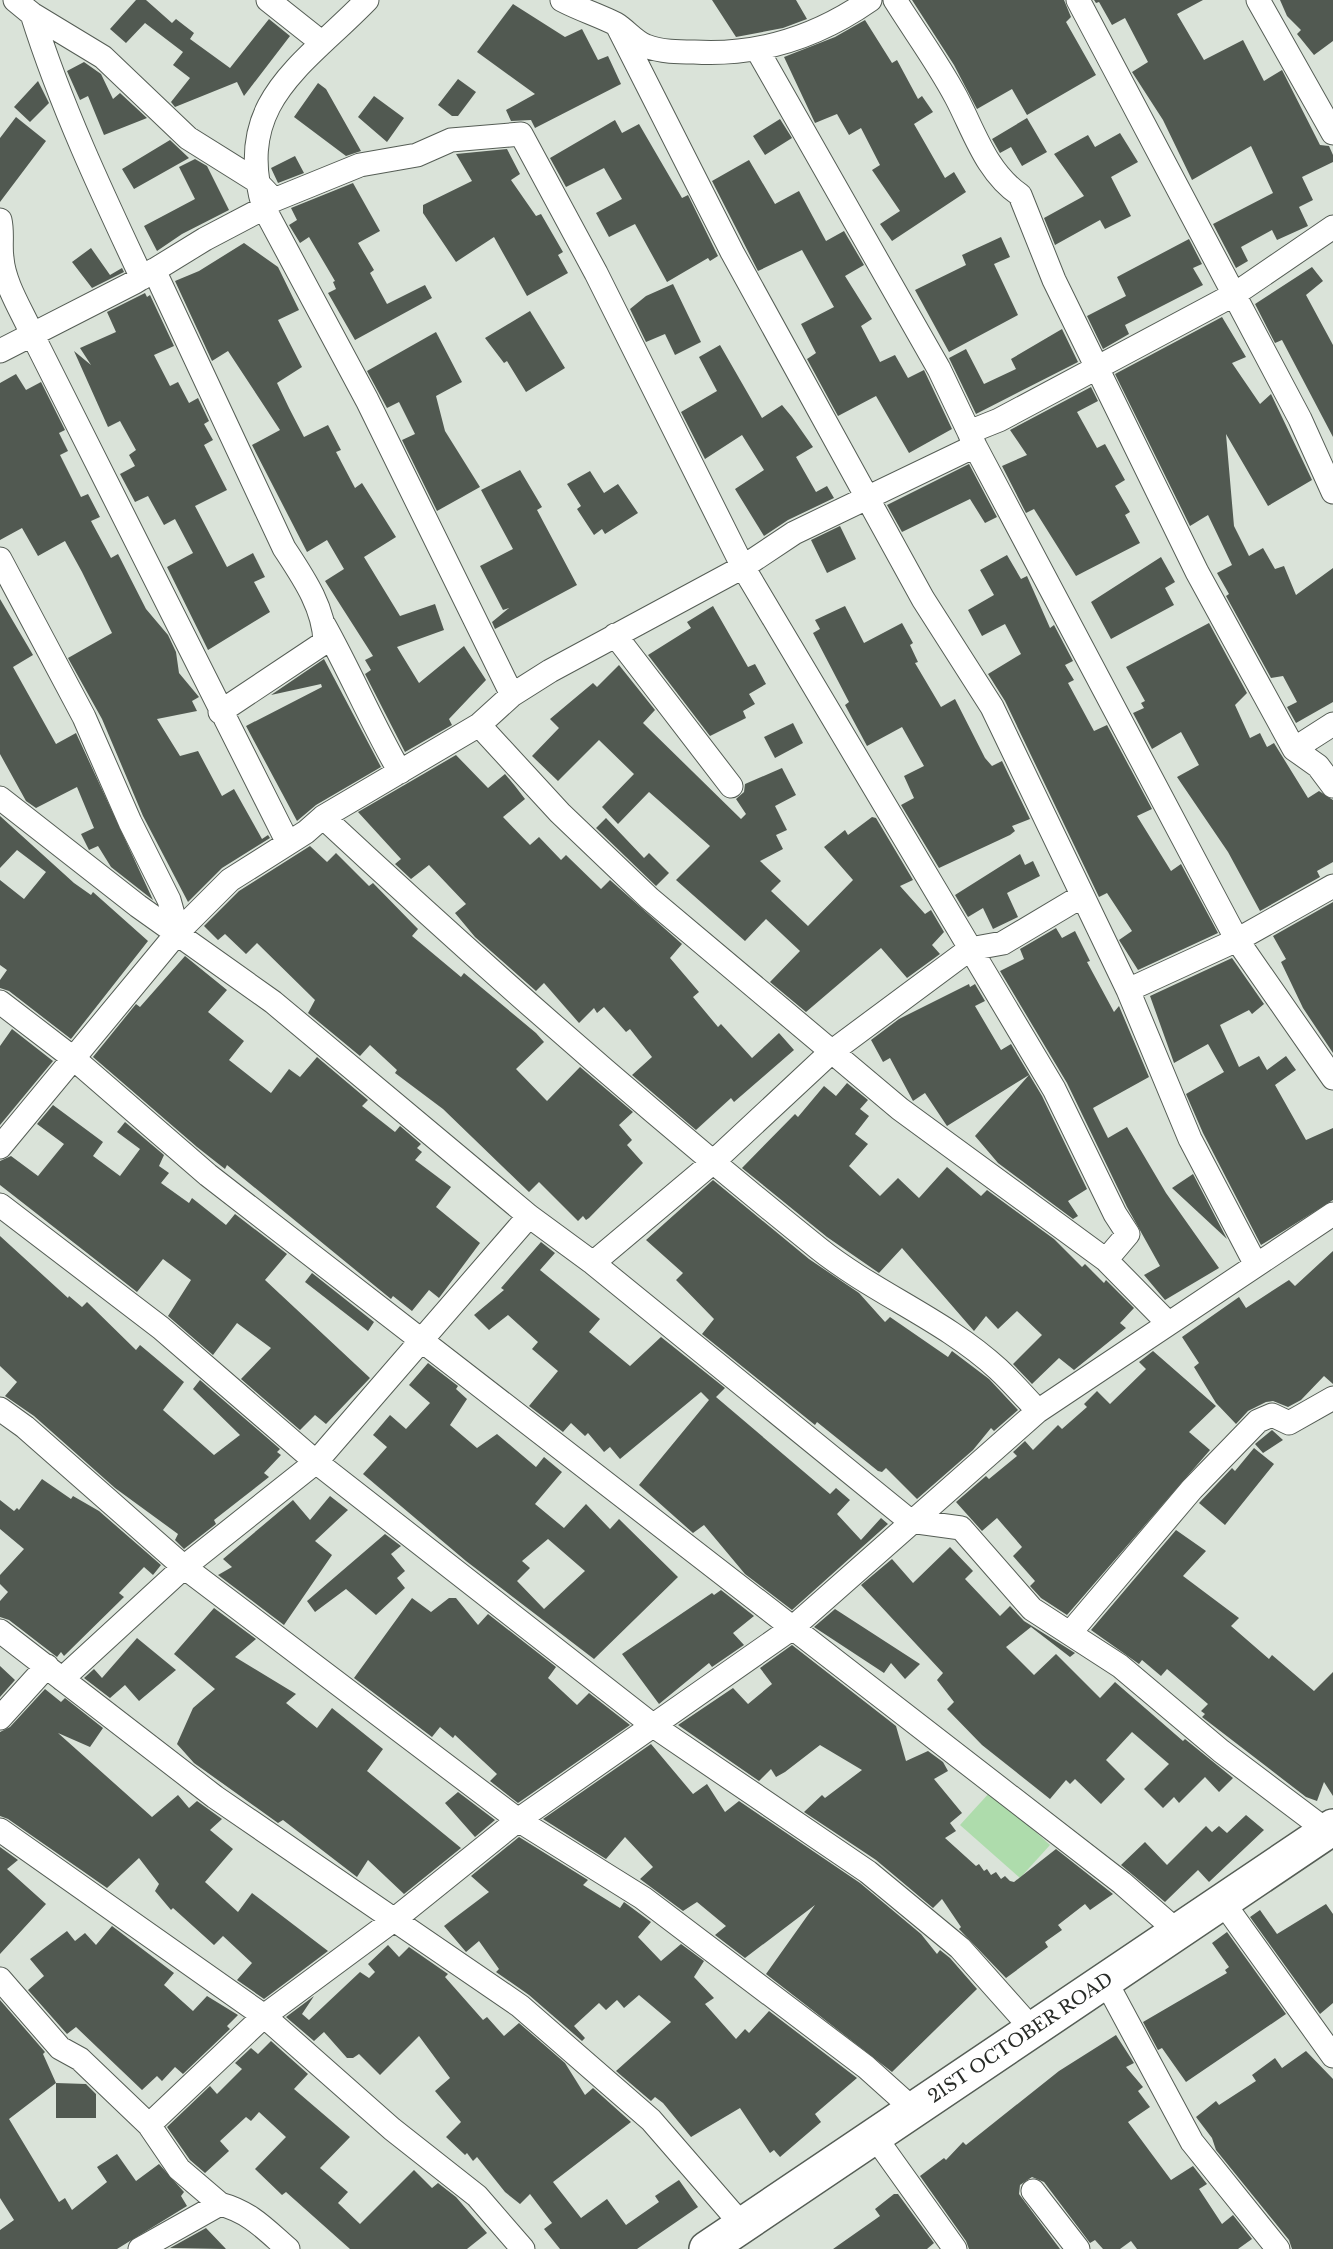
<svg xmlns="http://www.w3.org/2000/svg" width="1333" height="2249" font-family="'Libre Baskerville',serif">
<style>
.green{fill:#aedcac}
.building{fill:#515951;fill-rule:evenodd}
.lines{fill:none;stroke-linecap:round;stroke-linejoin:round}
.minor-casing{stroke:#555d55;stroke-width:25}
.primary-casing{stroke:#555d55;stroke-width:38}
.minor{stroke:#fff;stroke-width:23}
.primary{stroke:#fff;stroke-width:35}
.labels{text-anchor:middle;stroke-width:7;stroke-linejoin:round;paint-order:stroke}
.street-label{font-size:18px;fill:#282b27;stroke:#fff}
</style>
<rect width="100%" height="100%" fill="#dae3d9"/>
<!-- green -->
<path class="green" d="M991 1791 1050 1845 1020 1878 960 1825Z"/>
<!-- building -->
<path class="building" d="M136 0H146L172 23 176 19 194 33 190 39 230 68 269 19 290 36 244 96 237 82 175 107 171 102 190 78 173 65 183 52 145 23 126 43 110 29Z
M712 0H796L807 19 783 28 736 37Z
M912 0H1064L1071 17 1066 22 1096 75 1027 115 1012 89 977 109 954 65Z
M1094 0H1203L1177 14 1204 60 1243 40 1264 81 1282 70 1320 145 1329 146 1333 155V162L1302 177 1313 200 1299 207 1308 226 1277 240 1272 230 1241 247 1248 261 1236 268 1213 224 1273 193 1251 146 1192 180 1163 120 1132 72 1148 62 1125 18 1112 25 1099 2 1096 3Z
M1280 0H1333V41L1314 55 1297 34 1301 30 1287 16Z
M513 4 565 37 582 29 598 60 608 56 621 84 535 128 531 120 511 121 506 110 535 94 477 52Z
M865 20 892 63 897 60 918 99 922 96 933 112 914 124 945 178 954 172 966 192 892 241 880 224 900 211 872 170 880 165 861 128 849 135 837 114 815 123 784 57 835 37Z
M84 62 101 74 113 99 120 93 147 118 104 135 88 96 80 100 67 71Z
M458 79 476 92 458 116H452L438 105Z
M38 81 49 103 30 122 14 107Z
M318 83 326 89 361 151 346 156 294 117Z
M374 96 404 118 387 142 358 117Z
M16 117 46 141 0 202V138Z
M1027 118 1047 152 1022 166 1011 147 1000 153 992 139Z
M780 119 792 138 765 155 753 136Z
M615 120 622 133 639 124 682 198 688 195 718 256 710 261 708 258 667 282 635 224 609 237 596 213 622 199 604 168 566 187 550 158Z
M1120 133 1138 162 1111 177 1131 216 1105 229 1100 220 1055 245 1044 218 1084 196 1054 154 1088 135 1095 147Z
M170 140 189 158 134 189 122 169Z
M507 149 520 174 511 180 536 216 541 214 563 252 558 255 568 273 527 296 494 237 456 262 423 213V205L472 181 456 154Z
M295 156 304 173 278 183 271 168Z
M195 159 207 166 229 210 182 234 157 251 144 226 195 199 179 167Z
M749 160 775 204 799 191 826 241 844 231 864 265 845 276 872 319 861 326 880 362 895 355 908 378 924 370 952 429 909 453 876 396 838 416 807 359 816 353 801 324 834 307 802 250 758 271 712 181Z
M353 183 380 231 358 243 374 270 370 273 387 304 425 285 432 298 355 340 328 293 336 289 333 282 335 281 309 237 300 243 289 225 297 220 291 208Z
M1001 237 1010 257 994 264 1018 315 949 352 915 290 966 265 962 255Z
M1189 239 1202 264 1193 268 1203 285 1125 325 1129 334 1103 349 1087 316 1126 296 1117 277Z
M244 243 278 267 299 310 278 320 302 367 277 383 289 408 304 437 328 425 341 450 336 452 355 488 362 483 396 537 364 557 400 616 435 604 444 630 397 647 419 683 464 646 486 680 449 719 452 725 405 752 365 674 371 670 365 660 373 656 325 581 344 569 327 540 307 552 252 445 280 430 228 351 212 361 175 281 199 271Z
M91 248 110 275 122 268 124 272 92 288 72 262Z
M1312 267 1323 281 1306 295 1333 345V437L1282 340 1275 343 1255 304Z
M673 284 701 342 675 355 665 334 646 342 630 309 646 296Z
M145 293 147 297 150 295 174 346 154 355 170 386 178 382 189 403 198 398 209 421 204 424 213 440 204 445 227 490 195 506 227 567 253 553 265 577 254 582 270 612 208 650 167 567 193 553 175 519 164 525 148 496 135 502 120 474 135 466 129 455 136 450 120 421 108 427 74 351 91 365 80 348 116 332 107 312Z
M530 311 565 368 526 392 507 361 504 363 485 338Z
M1222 317 1246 357 1232 363 1260 404 1271 394 1312 480 1268 506 1226 434 1234 526 1249 556 1263 548 1275 569 1284 566 1296 595 1333 568V702L1296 723 1287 707 1297 702 1283 676 1271 678 1226 596 1229 594 1217 573 1232 565 1208 515 1190 526 1115 374Z
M1062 329 1078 362 976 414 949 358 966 349 984 384 1016 369 1011 359Z
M436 332 462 382 436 396 445 431 480 487 437 511 402 440 415 434 399 402 387 408 367 371Z
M720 345 762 418 782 405 792 417 813 447 796 457 816 492 827 486 834 498 788 520 764 536 735 489 764 470 742 435 705 459 681 412 717 391 699 357Z
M16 374 26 390 41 382 65 430 59 433 68 451 60 455 81 497 88 494 100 517 91 521 111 558 118 554 146 609 168 635 176 652 179 673 199 697 192 701 197 711 157 719 180 756 198 751 222 796 234 789 262 839 268 835 270 838 222 868 188 902 143 816 102 719 68 658 112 633 82 572 65 541 38 556 22 528 0 540V383Z
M1091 387 1098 401 1077 412 1097 448 1105 444 1125 480 1115 486 1130 512 1125 515 1140 543 1076 576 1034 509 1026 513 1002 466 1027 455 1010 430Z
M969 464 997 517 985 523 970 499 902 532 887 505Z
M520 470 542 507 537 510 577 585 495 629 492 622 509 608 503 610 480 566 513 549 481 490Z
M590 471 604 493 618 484 638 513 605 534 602 529 594 535 577 509 581 506 567 484Z
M840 526 856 559 827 573 811 540Z
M1007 555 1021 579 1027 576 1050 628 1054 625 1073 661 1065 665 1074 680 1068 683 1094 731 1107 725 1152 809 1137 816 1171 871 1181 864 1218 933 1138 970 1119 940 1132 931 1107 893 1099 897 1005 701 988 674 1021 654 1005 624 982 636 968 610 994 595 980 570Z
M1161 557 1175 582 1165 588 1174 605 1111 639 1091 602Z
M0 599 33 655 13 667 56 744 76 733 153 900 111 867 98 846 89 850 81 834 94 828 77 787 36 808 26 801 0 754Z
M713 606 748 667 755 664 766 684 749 694 755 704 743 711 746 718 710 736 648 655 691 628 687 622Z
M845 606 864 643 902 623 913 643 910 645 918 662 915 663 941 707 955 699 985 758 992 766 1002 761 1030 819 1012 826 1015 831 1010 835 939 868 901 805 914 798 904 776 924 766 902 727 867 746 845 705 849 702 813 633 820 629 815 620Z
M1209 623 1247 693 1235 705 1250 738 1260 733 1267 747 1274 743 1308 798 1319 791 1333 800V862L1317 871 1320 877 1260 911 1228 852 1177 777 1199 765 1181 732 1152 749 1133 713 1144 708 1141 703 1145 701 1126 667Z
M324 659 381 767 316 805 297 821 246 726 322 687 321 684 271 695Z
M619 665 655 710 643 723 741 819 746 814 736 799 744 792 745 784 782 768 796 795 775 806 787 830 776 835 783 849 760 861 781 881 771 891 808 926 853 880 824 847 845 830 848 835 872 817 876 818 913 880 900 886 925 914 931 910 944 932 932 945 940 954 907 978 881 948 806 1012 770 982 800 951 766 919 745 941 676 880 710 846 649 792 618 824 602 807 634 774 599 740 558 781 532 756 559 728 550 719 593 683 597 687Z
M793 723 803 743 775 758 764 737Z
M456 755 488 788 505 774 515 786 525 799 503 817 530 845 539 837 561 860 566 855 601 889 610 880 682 944 670 958 699 992 693 997 718 1027 721 1024 752 1058 779 1033 794 1050 734 1102 731 1098 696 1130 632 1075 652 1057 630 1029 626 1032 604 1007 597 1013 594 1008 579 1023 544 983 536 991 475 937 455 913 466 904 429 865 411 879 395 864 401 859 358 812Z
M0 816 74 883 91 895 93 892 148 941 71 1039 9 991 0 988V980L7 970 0 965V880L24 899 46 872 17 850 0 868Z
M606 818 644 858 649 853 669 873 656 886 596 828Z
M310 846 327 862 336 853 369 886 373 883 418 929 412 936 461 977 464 973 536 1033 544 1042 516 1069 547 1101 580 1067 633 1112 619 1125 632 1140 627 1145 643 1163 589 1218 586 1220 583 1216 578 1221 539 1182 529 1192 443 1109 395 1073 397 1070 370 1045 360 1056 308 1013 315 1000 257 943 246 954 225 934 218 940 204 926 239 891Z
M1020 854 1025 865 1033 861 1040 876 1007 893 1018 917 993 929 983 908 968 917 955 895Z
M1333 902V1053L1303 1008 1281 962 1286 959 1273 936Z
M1056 928 1062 938 1075 931 1090 961 1087 962 1114 1012 1119 1006 1149 1077 1093 1108 1108 1138 1127 1127 1166 1193 1219 1268 1165 1300 1144 1275 1160 1266 1127 1207 1067 1083 1000 971 1024 959 1020 949Z
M185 956 227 990 208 1012 244 1041 229 1060 271 1093 289 1069 300 1077 317 1057 368 1100 362 1106 395 1132 400 1126 421 1144 417 1148 422 1152 415 1160 451 1187 436 1207 480 1243 439 1298 429 1290 412 1311 393 1296 391 1299 227 1165 225 1169 197 1147 93 1057 136 1004 140 1007Z
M1232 958 1264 1004 1252 1014 1249 1010 1220 1025 1239 1067 1259 1056 1267 1070 1286 1056 1296 1070 1275 1085 1306 1140 1333 1128V1200L1261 1245 1203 1133 1186 1094 1224 1072 1208 1044 1174 1063 1150 996Z
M969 984 970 987 975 984 985 1001 975 1006 1001 1050 1011 1044 1042 1096 1087 1189 1068 1201 1078 1216 1073 1219 998 1163 975 1136 1029 1075 947 1126 925 1093 913 1101 890 1058 883 1062 871 1040 899 1019Z
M12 1029 53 1061 0 1125V1046Z
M847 1083 868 1100 860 1109 869 1116 855 1134 868 1144 849 1166 880 1196 898 1178 919 1198 947 1167 981 1196 987 1190 1054 1239 1082 1267 1085 1264 1104 1283 1106 1280 1134 1308 1120 1323 1126 1328 1074 1370 1059 1358 1032 1384 1013 1364 1042 1335 1017 1311 998 1329 986 1316 974 1331 902 1248 879 1273 827 1237 742 1168 795 1114 798 1117 824 1086 836 1096Z
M53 1105 103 1142 93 1156 120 1176 140 1149 117 1132 125 1122 164 1155 159 1166 169 1173 161 1183 189 1203 192 1198 226 1225 235 1214 287 1254 265 1280 370 1378 326 1424 315 1415 300 1430 241 1379 271 1348 237 1323 213 1355 168 1316 191 1280 163 1259 137 1292 0 1185V1161L11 1156 38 1176 64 1144 37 1124Z
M1193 1174 1227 1239 1172 1188Z
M713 1180 809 1259 859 1293 885 1322 890 1317 948 1357 952 1351 989 1379 1018 1410 994 1431 991 1428 973 1450 917 1499 886 1468 882 1472 878 1471 817 1422 815 1425 702 1334 714 1319 676 1280 683 1273 646 1240Z
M0 1236 68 1298 69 1296 82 1307 87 1302 136 1350 140 1345 184 1382 163 1410 214 1455 240 1435 193 1389 200 1380 280 1449 277 1452 281 1455 264 1473 269 1477 214 1520 216 1524 184 1549 175 1540 178 1534 115 1488 34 1416 5 1396 17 1382 0 1366Z
M541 1242 555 1253 540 1270 600 1319 589 1332 630 1366 661 1337 725 1388 716 1397 830 1494 836 1488 850 1500 837 1514 861 1540 881 1518 888 1524 792 1610 745 1574 704 1525 693 1533 639 1485 709 1400 701 1392 620 1459 610 1447 604 1452 588 1433 585 1436 571 1423 563 1432 529 1406 558 1371 532 1349 538 1342 508 1315 489 1330 474 1315 504 1290 501 1288Z
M1333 1251V1384L1324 1376 1301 1400 1288 1407 1273 1401 1266 1402 1248 1411 1236 1424 1216 1403 1194 1367 1199 1363 1182 1337 1239 1297 1246 1308 1289 1280 1295 1286Z
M312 1273 374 1322 368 1331 305 1282Z
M1153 1351 1216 1406 1189 1432 1210 1450 1067 1615 1041 1598 1030 1586 1035 1581 1013 1556 1022 1547 997 1518 982 1531 956 1502 986 1476 989 1479 1017 1456 1013 1452 1025 1441 1033 1450 1058 1425 1062 1429 1087 1407 1084 1404 1097 1391 1110 1404 1146 1369 1139 1362Z
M428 1363 458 1386 456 1389 467 1399 450 1425 477 1448 497 1434 536 1467 544 1457 562 1472 535 1504 564 1528 586 1504 610 1529 619 1519 678 1577 594 1659 466 1561 363 1474 387 1447 373 1435 390 1415 406 1429 430 1403 409 1385ZM548 1539 585 1571 544 1609 517 1581 530 1568 522 1561Z
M1272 1430 1283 1440 1263 1453 1255 1444Z
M1254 1448 1274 1464 1225 1525 1199 1503 1232 1468 1235 1471Z
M42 1479 71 1499 73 1496 99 1511 161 1565 153 1575 144 1567 119 1593 124 1597 64 1656 61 1652 57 1657 9 1620 0 1617V1601L8 1592 0 1584V1575L24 1549 0 1529V1500L14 1511 17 1508 19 1510Z
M330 1496 348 1510 315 1541 332 1555 284 1625 218 1575 232 1567 223 1559 293 1500 310 1520Z
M1176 1530 1206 1551 1183 1576 1239 1618 1231 1626 1269 1659 1272 1655 1314 1691 1333 1672V1796L1324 1782 1317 1801 1306 1797 1202 1717 1205 1714 1201 1711 1208 1704 1167 1669 1161 1676 1142 1660 1139 1664 1091 1630Z
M385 1534 401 1546 391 1554 405 1571 397 1578 405 1588 376 1615 346 1589 315 1612 307 1601Z
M950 1547 973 1571 965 1579 1000 1616 1010 1606 1024 1621 1075 1653 1070 1657 1031 1627 1006 1647 1034 1675 1056 1654 1100 1698 1115 1682 1183 1741 1185 1739 1233 1778 1219 1792 1205 1777 1179 1803 1174 1797 1163 1808 1144 1789 1169 1764 1132 1732 1106 1760 1125 1779 1101 1804 1075 1779 1070 1784 1066 1780 1050 1799 982 1745 947 1709 954 1702 937 1680 943 1673 861 1585 892 1559 913 1583Z
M721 1590 754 1616 733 1633 744 1645 712 1667 709 1663 659 1704 622 1654 712 1593 714 1595Z
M412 1598 431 1612 449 1598H456L478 1625 488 1614 556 1667 548 1678 577 1705 589 1693 630 1725 518 1803 490 1781 497 1774 455 1735 453 1738 440 1727 432 1737 354 1678Z
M214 1608 256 1639 235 1657 296 1694 286 1703 317 1728 332 1708 383 1749 367 1771 461 1848 404 1894 368 1860 357 1877 283 1820 278 1823 194 1763 177 1744 193 1708 215 1689 174 1654Z
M835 1609 920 1664 905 1679 891 1663 884 1673 814 1627Z
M137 1638 176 1670 139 1701 125 1685 110 1698 84 1678 94 1669 102 1678Z
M792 1645 896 1726 906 1761 928 1751 943 1762 948 1771 934 1779 962 1813 950 1823 956 1831 945 1838 976 1866 979 1864 984 1871 987 1869 991 1875 996 1872 1001 1879 1005 1876 1010 1881 1014 1882 1056 1849 1113 1894 1090 1910 1085 1904 1058 1925 1062 1930 1045 1942 1048 1947 1006 1978 959 1929 961 1927 942 1899 933 1908 876 1860 804 1812 822 1795 825 1798 862 1770 820 1745 785 1772 776 1777 771 1769 759 1781 678 1725 733 1688 748 1704 772 1684 760 1668Z
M0 1666 15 1680 0 1697Z
M45 1689 61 1702 65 1698 103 1728 90 1747 58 1733 152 1817 178 1795 189 1808 197 1801 222 1819 210 1830 233 1849 205 1882 238 1912 252 1893 328 1951 264 1999 237 1980 252 1963 223 1936 214 1945 173 1908 171 1910 155 1891 159 1884 139 1858 107 1888 8 1819 0 1816V1732L10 1727Z
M651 1744 693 1794 707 1784 725 1812 739 1801 860 1883 921 1934 937 1954 940 1950 950 1958 977 1989 892 2072 766 1974 815 1905 745 1958 715 1935 726 1926 697 1902 683 1911 640 1879 653 1867 625 1837 606 1859 543 1819Z
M458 1792 495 1820 475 1837 445 1803Z
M1246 1815 1264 1830 1209 1882 1198 1870 1165 1902 1121 1865 1145 1842 1167 1865 1206 1826 1212 1832 1219 1826 1227 1833Z
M519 1837 588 1880 583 1885 620 1908 624 1902 651 1922 638 1937 661 1961 681 1944 704 1961 694 1977 714 1998 705 2004 736 2039 745 2029 749 2033 769 2011 857 2078 815 2114 821 2122 780 2157 774 2150 770 2153 740 2108 691 2137 663 2103 655 2097 651 2101 616 2071 671 2022 639 1995 624 2008 617 2000 606 2010 599 2003 574 2026 585 2038 582 2041 529 1995 496 1972 499 1969 479 1941 466 1952 444 1926 489 1892 471 1876Z
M0 1847 18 1860 7 1869 46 1904 0 1954Z
M1326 1904 1333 1914V2003L1320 2014 1250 1917 1260 1910 1277 1934Z
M112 1926 174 1973 164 1985 193 2011 207 1996 238 2015 227 2026 230 2029 183 2074 175 2067 162 2081 157 2076 142 2090 76 2027 67 2034 28 1990 44 1976 30 1959 67 1931 75 1941 85 1933 96 1945Z
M1227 1932 1286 2014 1186 2082 1162 2048 1158 2050 1143 2022 1227 1973 1225 1970 1229 1967 1212 1943Z
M388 1945 399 1957 409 1947 448 1974 445 1977 483 2020 487 2017 504 2036 519 2023 565 2063 585 2095 593 2088 631 2122 553 2182 581 2218 607 2199 626 2225 659 2202 655 2196 679 2180 698 2207 637 2249H560L544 2229 552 2223 530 2194 520 2204 505 2192 477 2157 473 2161 467 2153 465 2155 446 2137 461 2122 435 2091 450 2078 419 2036 380 2075 359 2054 353 2058H347L324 2032 314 2041 286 2017 314 1996 302 2014 309 2020 360 1972 369 1978 375 1972 368 1964Z
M0 2000 45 2052 43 2054 56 2083 9 2119 59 2202 65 2198 72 2210 107 2182 97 2167 117 2154 136 2181 159 2164 184 2192 181 2196 187 2206 117 2249H0V2230L14 2220 0 2198Z
M1116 2035 1134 2063 1126 2067 1143 2087 1138 2091 1150 2107 1128 2122 1171 2180 1193 2166 1207 2184 1199 2189 1222 2224 1233 2215 1252 2239 1238 2249H1137L1131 2241 1120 2249H1103L1095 2240 1090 2243 1044 2182 1032 2177 1020 2185 1019 2194 1060 2249H969L966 2241 920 2176 944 2158 946 2160 963 2142 966 2145 1059 2071Z
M271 2041 308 2074 294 2089 350 2137 320 2168 348 2192 338 2203 360 2224 414 2170 432 2188 438 2183 456 2197 487 2233 467 2249H350L286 2192 282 2195 255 2169 286 2137 259 2112 251 2121 246 2117 220 2141 229 2151 205 2173 190 2160 167 2127 210 2086 217 2094 242 2069 235 2063 251 2048 258 2054Z
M1306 2051 1333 2079V2249H1292L1289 2240 1216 2150 1212 2138 1196 2117 1216 2101 1219 2105 1256 2081 1252 2075 1275 2058 1282 2068Z
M56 2083 86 2084 96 2094V2118H56Z
M894 2194H898L934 2243 927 2249H833L880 2216 875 2209Z
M206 2228 226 2249 170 2248Z"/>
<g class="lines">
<defs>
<path id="minor" d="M15 0 32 14 103 57 188 138 255 180 274 200 360 165 417 155 451 140 521 134 596 273 743 567 1054 1089 1115 1214 1128 1234 1106 1260
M268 0 321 42
M367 0C303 66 232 102 264 208L367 400 512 695
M562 0C579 9 598 15 616 24 626 30 635 42 646 46 661 52 679 52 694 52 760 56 817 37 870 0
M895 0C915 32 938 63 956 97 974 131 986 172 1020 195L1054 280 1197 572 1294 749 1318 766 1333 786
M1078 0 1300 419 1333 492
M1258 0 1333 133
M32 14C61 106 101 191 142 278
M617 25 732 252 923 599 992 707 1128 990 1190 1139 1256 1265
M758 51 939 369 969 432
M0 220C3 233 0 245 2 258 4 284 22 311 32 334L288 843
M154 270 284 548C303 577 324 607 325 642L220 712
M0 351 135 282 205 239 264 208
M975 446 1237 940 1333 1078
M0 559 84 717 130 822 169 900 178 932
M324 625C351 673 372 724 400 772
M615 635 731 786
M479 725 560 813 649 898 900 1109 1106 1260 1168 1323
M1294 749 1333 724
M0 798 138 906 273 1002 529 1216 593 1263 910 1521 961 1528 1032 1609 1120 1666 1221 1751 1327 1831
M1128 990 1237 940 1333 886
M0 1002 73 1058 208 1175 1122 1883 1178 1932
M0 1147 178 932 230 880 306 832 323 817
M0 1205 161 1328 316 1462 655 1727 868 1872 960 1948 1033 2030
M593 1263 712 1163 830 1053 970 949 1003 943 1082 896
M0 1409 25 1427 184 1567 518 1820 643 1898 866 2067 915 2111
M1038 1411C1025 1397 1012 1382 998 1369 945 1320 874 1293 818 1248 648 1111 483 966 323 817L479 725 512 695 550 671 743 567 794 533 975 446 969 432 999 420 1235 294 1333 227
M0 1631 215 1797 520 2006 651 2120 743 2226
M1070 1633 1192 1489 1258 1421 1272 1415 1289 1423 1333 1398
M62 1679 184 1567 316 1462 529 1216
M0 1718 47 1666
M0 1830 264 2016 392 2129 477 2196 523 2249
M1222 1901 1333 2056
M0 1979 60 2048 80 2059 149 2125 179 2169 220 2204
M1106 1982 1192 2142 1278 2249
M149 2125 264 2016 395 1919 518 1820 791 1629 1038 1411 1333 1214
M875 2137 955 2249
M1033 2191 1078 2249
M140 2249 220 2204C250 2212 265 2229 288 2249"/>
<g id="primary">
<path id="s1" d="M707 2249 1333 1827"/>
</g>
</defs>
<!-- minor casing -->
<use href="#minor" class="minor-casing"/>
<!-- primary casing -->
<use href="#primary" class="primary-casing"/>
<!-- minor -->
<use href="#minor" class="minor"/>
<!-- primary -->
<use href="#primary" class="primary"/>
</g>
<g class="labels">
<!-- street labels -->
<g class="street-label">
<text dy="6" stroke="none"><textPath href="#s1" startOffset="378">21ST OCTOBER ROAD</textPath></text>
</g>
</g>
</svg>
